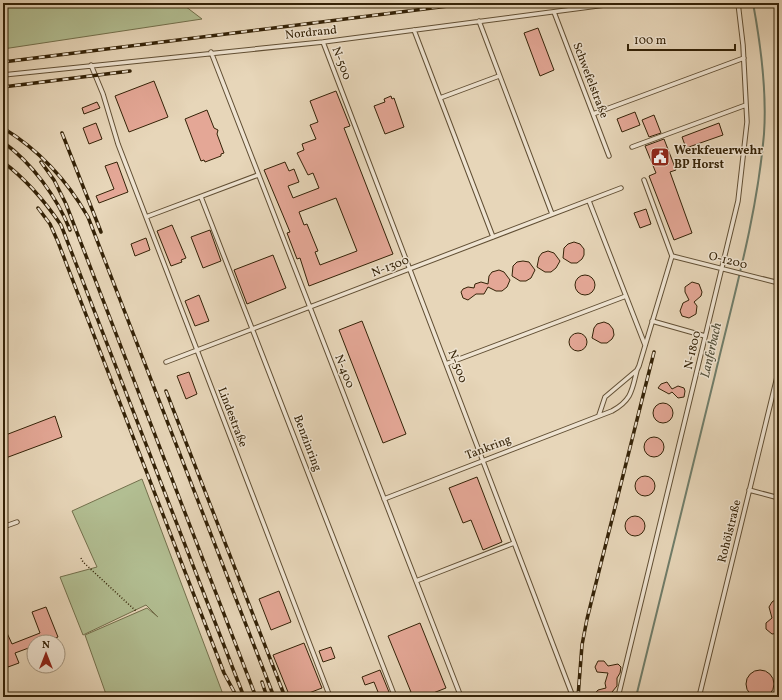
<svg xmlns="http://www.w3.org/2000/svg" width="782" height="700" font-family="Vollkorn,serif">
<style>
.green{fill:#b2be92;stroke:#73704c}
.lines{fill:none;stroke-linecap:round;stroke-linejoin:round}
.stream{stroke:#6f7d6a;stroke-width:2}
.building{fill:#e4a796;stroke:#342207;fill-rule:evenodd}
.service-casing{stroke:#614f34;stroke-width:5.5}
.path{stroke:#342207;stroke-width:1.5;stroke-dasharray:1 2;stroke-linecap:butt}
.service{stroke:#efe4d2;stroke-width:3.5}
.rail-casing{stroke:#342207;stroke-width:3.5}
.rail{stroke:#efe4d2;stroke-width:2;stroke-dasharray:6;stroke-linecap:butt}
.labels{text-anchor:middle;stroke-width:3;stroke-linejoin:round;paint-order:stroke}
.street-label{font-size:12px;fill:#342207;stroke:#efe4d2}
.poi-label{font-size:12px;font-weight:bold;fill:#342207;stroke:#efe4d2;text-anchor:start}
.water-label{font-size:13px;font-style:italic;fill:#524f39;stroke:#efe4d2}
</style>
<rect width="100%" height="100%" fill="#e7d6b9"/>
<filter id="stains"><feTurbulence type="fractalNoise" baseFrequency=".005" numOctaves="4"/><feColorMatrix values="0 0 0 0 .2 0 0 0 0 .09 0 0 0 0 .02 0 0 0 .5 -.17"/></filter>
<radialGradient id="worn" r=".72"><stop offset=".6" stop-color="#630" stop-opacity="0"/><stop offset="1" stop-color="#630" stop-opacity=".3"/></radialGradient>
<!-- green -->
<path class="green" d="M3 3H181L202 19 3 49Z
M142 479 224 697H107L85 635 147 608 158 617 146 605 83 635 60 577 97 567 72 511Z"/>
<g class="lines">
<!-- stream -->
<path class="stream" d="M636 697C662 590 689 482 715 375 734 295 757 216 764 134 767 91 761 46 753 3"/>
</g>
<!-- building -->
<path class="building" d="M538 28 554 70 540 76 524 33Z
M154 81 168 117 129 132 115 96Z
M336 91 350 126 344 128 393 254 309 286 300 258 297 259 287 233 290 232 264 170 285 162 289 171 294 169 299 182 288 186 293 198 319 188 313 173 308 175 297 153 304 150 302 144 316 139 310 125 318 122 310 101ZM336 198 357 251 320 265 315 252 318 251 307 224 304 225 299 212Z
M391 96 392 99 394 98 404 127 385 134 374 106 385 102 384 99Z
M97 102 100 108 84 114 82 108Z
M207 110 214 128 218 130 217 134 224 153 221 154V156L205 162 204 160 201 161 185 119Z
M635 112 640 125 622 132 617 119Z
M654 115 661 133 649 137 642 120Z
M96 123 102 139 89 144 83 128Z
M719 123 723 135 686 148 682 137Z
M664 139 676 170 670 172 692 233 674 240 649 176 656 173 645 146Z
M117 162 128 192 99 203 96 196 114 189 105 166Z
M646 209 651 224 640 228 634 213Z
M172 225 186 258 181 260 182 262 171 266 157 231Z
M210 230 221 261 203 268 191 237Z
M146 238 150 250 135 256 131 244Z
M574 242 580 244 584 249V255L582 259 577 263H571L563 258 564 248 568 244Z
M548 251 554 253 560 261 556 268 551 272H545L537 267 539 257 542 253Z
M273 255 286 288 247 304 234 270Z
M523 261 529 262 535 270 531 278 526 281H520L512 276 513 266 517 262Z
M499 270 504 272 510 280 507 287 502 291H496L488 287 484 294H476L468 300 463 298 461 292 463 289 468 287 474 288 475 284 481 282 488 284 489 276 492 272Z
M575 285a10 10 0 1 1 20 0a10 10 0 1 1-20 0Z
M692 282 699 284 702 292 701 296 694 302 697 306 696 314 689 318 682 316 680 311 683 303 689 300 685 292V287Z
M199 295 209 321 195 326 185 301Z
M362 321 406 434 383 443 339 330Z
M604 322 609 324 613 329 614 335 612 339 607 343H601L592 338 594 328 597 324Z
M569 342a9 9 0 1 1 18 0a9 9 0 1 1-18 0Z
M189 372 197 394 186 399 177 376Z
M667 382 672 389 678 386 684 388 685 391 684 397 678 398 672 392 669 394 658 388 661 384Z
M653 413a10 10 0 1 1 20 0a10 10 0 1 1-20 0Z
M55 416 62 437 3 459V436Z
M644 447a10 10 0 1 1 20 0a10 10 0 1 1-20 0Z
M635 486a10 10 0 1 1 20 0a10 10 0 1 1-20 0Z
M477 477 502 542 483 550 471 520 463 523 449 488Z
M625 526a10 10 0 1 1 20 0a10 10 0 1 1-20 0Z
M279 591 291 622 271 630 259 599Z
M779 597V633L772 634 766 629V623L772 618 769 607 772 602Z
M46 607 58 637 45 642H34V646L15 653 19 663 8 667 3 654V634L7 633 12 644 40 633 32 612Z
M420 623 446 688 423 697H413L388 636Z
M304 643 322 688 309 693 311 697H290L273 655Z
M331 647 335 658 323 662 319 651Z
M598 661H604L608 666 618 664 621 667 620 673 617 678V686L612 692 615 697H592L598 690 606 688 605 683 608 673 597 672 595 667Z
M380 670 391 697H380L374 682 365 685 362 677Z
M746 684a14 14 0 1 1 28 0a14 14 0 1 1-28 0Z"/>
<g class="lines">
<defs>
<path id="service" d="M554 12 609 156
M479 21 552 214
M414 30 493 237
M323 42 573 697
M211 52 461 697
M91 65 103 94 118 144 330 697
M3 75 323 42 620 3
M440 98 499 76
M593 114 744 58
M632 147 746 105
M201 197 395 697
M589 201 645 345
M146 217 258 175
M672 256 779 283
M652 321 705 336
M166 362 621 188
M446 364 626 296
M599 415 605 397 637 370 639 366 672 256 644 180
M749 490 779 498
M384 499 612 411C632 400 632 390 637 370
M3 527 17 522
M416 581 514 543
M618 697 738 201 747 122 743 45 738 3
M699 697 779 369"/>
</defs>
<!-- service casing -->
<use href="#service" class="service-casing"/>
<!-- path -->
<path class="path" d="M81 558 83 562 137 612"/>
<!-- service -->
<use href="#service" class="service"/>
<defs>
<path id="rail" d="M3 62 472 3
M3 87 130 71
M3 128C39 150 67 180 88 217L274 697
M62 133 101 232
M3 142C32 163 57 197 70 230
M3 162C27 180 44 200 61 225L244 697
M41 162 54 180 66 204 256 697
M38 208 50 224 58 242 224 673 237 697
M166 391 285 697
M262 682 267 697
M578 697 582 645 587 619 654 352"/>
</defs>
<!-- rail casing -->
<use href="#rail" class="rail-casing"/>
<!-- rail -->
<use href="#rail" class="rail"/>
</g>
<!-- icons -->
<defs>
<symbol id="civic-square" viewBox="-11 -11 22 22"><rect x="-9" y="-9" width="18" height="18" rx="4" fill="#8f2418" stroke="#efe4d2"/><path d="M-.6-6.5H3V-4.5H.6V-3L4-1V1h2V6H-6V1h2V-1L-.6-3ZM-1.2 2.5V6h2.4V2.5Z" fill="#fff"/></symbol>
</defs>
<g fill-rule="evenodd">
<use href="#civic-square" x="649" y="146" width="22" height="22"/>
</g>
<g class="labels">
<!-- street labels -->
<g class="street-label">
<text transform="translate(311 32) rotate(-6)" y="4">Nordrand</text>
<text transform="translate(342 63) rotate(69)" y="4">N-500</text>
<text transform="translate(591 80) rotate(69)" y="4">Schwefelstraße</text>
<text transform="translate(728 260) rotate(14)" y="4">O-1200</text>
<text transform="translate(390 266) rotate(-21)" y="4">N-1300</text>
<text transform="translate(692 350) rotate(-77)" y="4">N-1800</text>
<text transform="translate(458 366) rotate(69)" y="4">N-500</text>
<text transform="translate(345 371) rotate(69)" y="4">N-400</text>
<text transform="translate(233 417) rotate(69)" y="4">Lindestraße</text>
<text transform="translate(308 443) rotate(69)" y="4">Benzinring</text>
<text transform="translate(488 447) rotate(-21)" y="4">Tankring</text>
<text transform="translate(729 531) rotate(-76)" y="4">Rohölstraße</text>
</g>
<!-- poi labels -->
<g class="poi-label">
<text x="674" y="154">Werkfeuerwehr<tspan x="674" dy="14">BP Horst</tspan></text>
</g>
<!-- water labels -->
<g class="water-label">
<text transform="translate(710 350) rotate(-77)" y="5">Lanferbach</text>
</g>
</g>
<!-- margin -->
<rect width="782" height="700" fill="none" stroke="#e7d6b9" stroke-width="16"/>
<rect x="4" y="4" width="774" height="692" fill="none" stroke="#342207" stroke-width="2"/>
<rect x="8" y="8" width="766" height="684" fill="none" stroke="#342207"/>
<!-- north arrow -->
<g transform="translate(46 654)"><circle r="19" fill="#efe4d2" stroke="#a49681"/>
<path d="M0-3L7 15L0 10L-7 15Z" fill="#8f2418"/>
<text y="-6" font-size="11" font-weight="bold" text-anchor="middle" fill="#342207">N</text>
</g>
<!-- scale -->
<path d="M628 44v6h107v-6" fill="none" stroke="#342207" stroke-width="2"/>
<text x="634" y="44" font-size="12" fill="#342207" stroke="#efe4d2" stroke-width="3" paint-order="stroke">100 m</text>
<rect width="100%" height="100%" filter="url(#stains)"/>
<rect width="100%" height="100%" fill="url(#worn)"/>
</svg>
